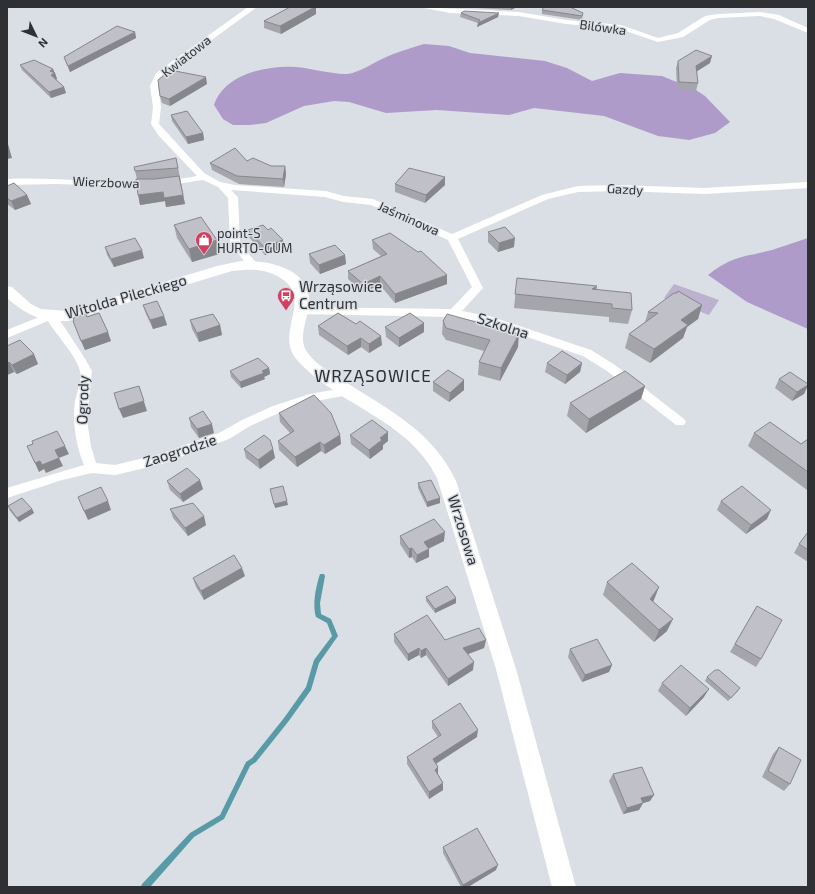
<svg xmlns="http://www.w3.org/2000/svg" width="815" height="894" font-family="'Exo 2',sans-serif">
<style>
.green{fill:#bcb1ce}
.forest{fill:#ae9bc9}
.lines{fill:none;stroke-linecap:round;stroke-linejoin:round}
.stream{fill:#599aa7;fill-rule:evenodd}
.minor{fill:#fff;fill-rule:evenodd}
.tertiary{fill:#fff;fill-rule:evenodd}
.wall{fill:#a5a6ac}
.shaded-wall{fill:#86878c}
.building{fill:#c0c1c8;stroke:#86878c}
.labels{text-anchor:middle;stroke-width:3;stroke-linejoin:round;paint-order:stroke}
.far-street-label{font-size:13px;fill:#2e3033;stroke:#dadfe5}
.far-poi-label{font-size:13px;fill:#2e3033;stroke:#dadfe5;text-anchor:start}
.poi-label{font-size:15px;fill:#2e3033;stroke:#dadfe5;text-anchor:start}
.street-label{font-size:15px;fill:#2e3033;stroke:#dadfe5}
.quarter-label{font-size:17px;letter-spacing:1px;fill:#2b2f34;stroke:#dadfe5}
</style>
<rect width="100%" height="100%" fill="#dadfe5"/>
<!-- green -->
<path class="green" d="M674 284 719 300 709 315 664 298Z"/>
<!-- forest -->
<path class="forest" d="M424 44 449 46 470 53 545 61 567 68 592 81 620 73 662 76 696 90 705 96 730 122 715 133 689 140 658 136 604 116 534 108 509 115 437 110 386 113 349 102 334 101 304 106 266 123 250 125H233L223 119 214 105C224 74 267 65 296 67 310 68 335 75 348 74 360 72 373 63 384 58 397 52 411 48 424 44Z
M808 238V329L747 302 708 275C732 256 744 257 772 250 784 246 796 242 808 238Z"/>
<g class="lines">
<!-- stream -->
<path class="stream" d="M320 574H324L325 576 320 603 321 614 331 619 338 636 319 663 311 690 288 722 256 762 250 766 224 819 194 837 150 887H141L142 884 190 833 220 815 246 762 252 758 284 718 306 687 314 660 332 636 327 623 316 617C312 605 316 586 320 574Z"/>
<!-- minor -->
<path class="minor" d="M248 7H257L162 76 158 86 161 107 159 124 204 173 220 182 235 185 326 191 344 196 373 199 452 234 542 195 578 186 619 185 704 188 808 182V188L704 194 619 191 578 192 548 199 458 239 483 288 462 311 489 316 591 350 615 365 684 419 686 422 684 425H676L607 371 583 356 483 322 454 317 297 314 295 311 301 307 451 309 472 287 448 240 371 205 343 202 325 197 231 190 238 197 240 243 257 264 252 267 248 266 230 243 228 198 218 187 203 180 157 187 56 184 7 185V179C70 176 134 189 197 176L159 136 151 124 153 107 150 86 156 73Z
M419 7 519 12 566 20 621 25 658 38 678 33 705 16 718 14 760 12 779 15 808 28V33L774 19 760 16 718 18 710 20 683 37 658 42 620 29 566 24 519 16 450 13Z
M51 312 55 313 84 357 92 371 87 421 91 446 96 463 115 465 160 454 219 433 242 420 273 406 310 394 348 387 352 388 354 391 352 394 348 395 311 402 281 412 250 426 229 439 162 464 115 475 92 473 62 480 7 498V488L84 465C76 446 72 422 75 401 77 392 82 381 80 371 76 355 57 336 48 321L7 338V330Z"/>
<!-- tertiary -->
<path class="tertiary" d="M241 261C265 260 307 267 309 298 311 315 296 336 307 352 316 365 334 375 347 383 391 411 433 432 456 481L516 669 576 887H552L496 669 437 478C409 420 339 406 298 361 272 333 316 298 279 277 264 268 248 269 232 271L68 321C40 321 28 316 7 298V286L12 287 31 304 41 309 68 311 217 266Z"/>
</g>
<!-- wall -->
<path class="wall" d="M290 7H316V14L281 34 264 28V21Z
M477 7H517L511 10 477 8Z
M542 10 583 13 582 20 542 14Z
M461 13 498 17 477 27 478 23 460 17Z
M135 32 136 38 70 72 66 63 64 57Z
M678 61 710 63 696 72 698 83 696 91 677 89 676 68Z
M20 65 53 69 54 73H55L57 79 56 80 64 87 66 93 51 98 22 70Z
M207 84 170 106 162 103 160 96Z
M171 115 203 133 204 140 188 144 172 121Z
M247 161 271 166H285L286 174 284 187 239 184 212 170 210 163Z
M178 167 185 204 166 207 165 201 140 205 137 179 135 171Z
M395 184 445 185 425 203 395 192Z
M7 186 27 195 31 204 15 210 7 204Z
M174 225 217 240 219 254 192 262 177 238Z
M248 230H268L283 240 284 248 265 255 249 237Z
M488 232 514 247 498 252 488 242Z
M372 240 447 284 395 303 380 285 363 292 348 279V271L381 256 373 249Z
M105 247 144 258 114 267 107 255Z
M309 254 345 255 346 264 320 274 310 263Z
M517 278 596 290 632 310 628 324 609 322V317L514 308Z
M143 305 164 316 167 325 153 329 146 314Z
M702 305 698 319 687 327 683 338 650 363 625 348 629 334 645 322 648 312Z
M338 313 382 345 369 353 361 347 348 355 319 335 318 326Z
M87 317 111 341 85 350 73 321Z
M190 320 220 325 222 335 199 342 192 329Z
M443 321 518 347 500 381 478 375 479 362 484 351 446 340 442 334Z
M424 323V332L399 347 386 337 385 327Z
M7 346 38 364 17 374 14 372 7 375Z
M547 363H582L580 372 565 384 545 372Z
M269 368 270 374 264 377 265 379 241 388 231 377 230 371Z
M779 379 808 385 804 394 792 401 775 388Z
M433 382 464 390 449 402 433 391Z
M645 386 641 399 586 433 567 416 570 403Z
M279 413 340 435 341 444 325 454 321 451 297 467 279 450 278 441 290 433 280 422Z
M189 418 214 433 199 438 191 427Z
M754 433 801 444 808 439V490H807L748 446Z
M350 435 388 441 383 445V449L370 459 351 444Z
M244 449H273L275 458 260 469 246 458Z
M167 481 203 489 183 502 170 490Z
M418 483 440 498V503L427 507 418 488Z
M721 501 767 519 746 534 717 510Z
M8 506 32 509 34 513 19 522 10 511Z
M170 509 206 525 188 536 173 518Z
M808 532V562L794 553 799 544Z
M400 536 444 541 429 548V557L416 563 412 557 409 558 400 544Z
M245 576 204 600 196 587 193 578Z
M607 582 654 600 653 601 667 631 654 642 603 595Z
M426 597 456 603 435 613 426 601Z
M757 606 761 659 756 667 730 652Z
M394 634 445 640H486L484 648 468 654 473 670 448 686 426 655 421 658 419 655 408 661 394 642Z
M570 649 612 665 609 672 582 682 568 657Z
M707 677 740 688 737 692 728 701 705 681Z
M662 683 704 697 686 716 658 691Z
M432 721 477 737 436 764 438 767V774L443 783V790L429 799 407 764V757L438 737 432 728Z
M779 747 790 784 784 791 762 777 773 754Z
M613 774 650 801 643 803 639 810 623 814 609 781Z
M443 847 496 870 468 887H461L443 853Z"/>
<!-- shaded-wall -->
<path class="shaded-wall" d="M315 7H316V14L281 34 280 26Z
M511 7H517L511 10Z
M499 13 498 17 477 27 478 23Z
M135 32 136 38 70 72 68 66Z
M712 56 710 63 694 73 696 66Z
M53 69 55 74V73L57 79 53 81 50 71Z
M206 77 207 84 170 106 169 99Z
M64 87 66 93 51 98 49 92Z
M203 133 204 140 188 144 186 137Z
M7 141 12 158 7 159Z
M285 166 286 174 284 187 283 179Z
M179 176 185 204 166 207 165 201 140 205 138 195Z
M445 177V185L425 203 426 195Z
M27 195 31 204 15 210 11 201Z
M515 238 514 247 498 252 499 243Z
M217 240 219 254 192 262 189 249Z
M283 240 284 248 265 255 264 247Z
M142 250 144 258 114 267 111 259Z
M345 255 346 264 320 274 319 265Z
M447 275V284L395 303V294Z
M380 276V285L363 292V284Z
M597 286 594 299 592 289Z
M702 305 698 319 687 327 683 338 650 363 654 349 681 320Z
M164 316 167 325 153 329 150 320Z
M424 323V332L399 347V338Z
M220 325 222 335 199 342 197 333Z
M108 332 111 341 85 350 81 341Z
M519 334 518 347 500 381 501 368Z
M381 336 382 345 369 353V344Z
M361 338V347L348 355 347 346Z
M34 354 38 364 17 374 12 365Z
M9 362 14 372 7 375V364Z
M582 363 580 372 565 384 567 375Z
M269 368 270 374 264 377 265 379 241 388 240 382Z
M464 380V390L449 402 450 393Z
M808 385 804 394 792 401 797 392Z
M139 386 147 411 123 418 119 409Z
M645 386 641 399 586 433 589 419Z
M212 424 214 433 199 438 197 429Z
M388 432V441L383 445V449L370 459 369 450 380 438Z
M340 435 341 444 325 454 324 445Z
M320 442 321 451 297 467 295 457Z
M65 446 69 454 59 458 63 466 46 473 44 469 39 472 35 463 55 450Z
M273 449 275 458 260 469 258 460Z
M200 480 203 489 183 502 180 494Z
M440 498V503L427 507V502Z
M108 501 111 510 88 520 84 511Z
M287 501 288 505 275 508 274 504Z
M32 509 34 513 19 522 17 518Z
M771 510 767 519 746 534 751 525Z
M204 516 206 525 188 536 185 528Z
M445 532 444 541 424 551V542Z
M412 548V557L409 558V549Z
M429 549V557L416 563 417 555Z
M242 568 245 576 204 600 201 591Z
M659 587 654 600 645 612 650 599Z
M456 598V603L435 613V609Z
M673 619 667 631 654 642 659 630Z
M486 640 484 648 463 656V648Z
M419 648V655L408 661V654Z
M426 648V655L421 658V651Z
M474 662 473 670 448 686V679Z
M612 665 609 672 582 682 585 675Z
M709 689 704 697 686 716 690 708Z
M478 730 477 737 432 766 433 759Z
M438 767V774L435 770Z
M443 783V790L429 799V792Z
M654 795 650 801 637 805 641 798Z
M643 803 639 810 623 814 627 808Z
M498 865 496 870 468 887H463V885Z"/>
<!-- building -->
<path class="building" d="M290 7H315L280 26 264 21Z
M544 7H570L583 13 582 16 542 10Z
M464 11 499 13 478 23 480 20 461 13Z
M117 26 135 32 68 66 64 57Z
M696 50 712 56 696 66 698 83 679 82 678 61Z
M34 60 53 69 50 71 55 73 51 75 64 87 49 92 20 65Z
M170 70 206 77 169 99 160 96 158 80Z
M187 111 203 133 186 137 171 115Z
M7 143 9 150H7Z
M235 148 247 161 253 158 271 166H285L283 179 237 176 210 163Z
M176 158 178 168 135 171 134 167Z
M409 168 445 177 426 195 395 184Z
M179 176 183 195 164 198 163 192 138 195 136 179H155Z
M14 183 27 195 11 201 7 198V186Z
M201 217 217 240 189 249 174 225Z
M263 225 268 230 271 228 283 240 264 247 248 230Z
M505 227 515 238 499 243 488 232Z
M390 233 418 252 421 251 447 275 395 294 380 276 363 284 348 271 387 254 372 240Z
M135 238 142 250 111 259 105 247Z
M335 245 345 255 319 265 309 254Z
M517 278 597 286 592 289 631 293 632 310 612 308V304L515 294Z
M678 291 702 305 681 320 688 325 654 349 629 334 658 313 648 312 674 293H677Z
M157 301 164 316 150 320 143 305Z
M99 313 108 332 81 341 73 321H74L73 318 86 314 87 317Z
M338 313 356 324 360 321 381 336 369 344 361 338 347 346 318 326Z
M410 313 424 323 399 338 385 327Z
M213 314 220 325 197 333 190 320Z
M447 314 519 334 501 368 479 362 490 340 446 328 443 321Z
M20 340 34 354 12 365 9 362 7 364V346Z
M562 351 582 363 567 375 547 363Z
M258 358 269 368 262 371 264 373 240 382 230 371Z
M448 370 464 380 450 393 433 382Z
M625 371 645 386 589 419 570 403Z
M790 372 808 384V385L797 392 779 379Z
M139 386 144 401 119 409 114 393Z
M314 395 331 413 340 435 324 445 320 442 295 457 278 441 294 431 279 413Z
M203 411 212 424 197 429 189 418Z
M372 420 388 432 380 438 382 440 369 450 350 435Z
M770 422 801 444 808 439V472L754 433Z
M57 431 65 446 55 450 59 458 42 465 40 461 35 463 27 446 33 444 32 441Z
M264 435 270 440 273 449 258 460 244 449Z
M187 468 200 480 180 494 167 481Z
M431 480 440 498 427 502 418 483Z
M283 486 287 501 274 504 270 489Z
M742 486 771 510 751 525 721 501Z
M101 487 108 501 84 511 78 497Z
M22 498 32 509 17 518 8 506Z
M193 503 204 516 185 528 170 509Z
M434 519 445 532 424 542 429 549 417 555 412 548 409 549 400 536Z
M808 532V550L799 544Z
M234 555 242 568 201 591 193 578Z
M632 563 659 587 650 599 673 619 659 630 607 582Z
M447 586 456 598 435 609 426 597Z
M757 606 782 620 761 659 735 644Z
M427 615 445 640 479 628 486 640 463 648 474 662 448 679 426 648 421 651 419 648 408 654 394 634Z
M597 639 612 665 585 675 570 649Z
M681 665 709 689 690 708 662 683Z
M715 670H719L740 688 731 698 707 677Z
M460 703 478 730 433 759 438 767 435 770 443 783 429 792 407 757 441 735 432 721Z
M779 747 801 760 790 784 768 771Z
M642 767 654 795 641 798 643 803 627 808 613 774Z
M477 828 498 865 463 885 443 847Z"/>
<!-- icons -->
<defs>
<symbol id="shop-pin" viewBox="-11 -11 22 30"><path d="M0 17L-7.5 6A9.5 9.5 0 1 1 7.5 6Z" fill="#cf4061" stroke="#dadfe5"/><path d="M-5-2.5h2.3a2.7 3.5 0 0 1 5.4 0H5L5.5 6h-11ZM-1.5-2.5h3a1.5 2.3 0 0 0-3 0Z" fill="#fff"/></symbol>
<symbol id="bus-pin" viewBox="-11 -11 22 30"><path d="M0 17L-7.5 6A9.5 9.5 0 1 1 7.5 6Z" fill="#cf4061" stroke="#dadfe5"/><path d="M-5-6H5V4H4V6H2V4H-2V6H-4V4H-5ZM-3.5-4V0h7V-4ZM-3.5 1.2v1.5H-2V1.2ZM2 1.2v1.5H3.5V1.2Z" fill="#fff"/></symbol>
</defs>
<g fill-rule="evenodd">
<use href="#shop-pin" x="194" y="230" width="20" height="27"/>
<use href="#bus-pin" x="276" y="286" width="20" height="27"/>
</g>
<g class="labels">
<!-- far-street labels -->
<g class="far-street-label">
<text transform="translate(603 27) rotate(8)" y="5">Bilówka</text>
<text transform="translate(186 56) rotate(-38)" y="5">Kwiatowa</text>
<text transform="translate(106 182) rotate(2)" y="5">Wierzbowa</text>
<text transform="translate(625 189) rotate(3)" y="5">Gazdy</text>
<text transform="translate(409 218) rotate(24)" y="5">Jaśminowa</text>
</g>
<!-- far-poi labels -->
<g class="far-poi-label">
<text x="217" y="238">point-S<tspan x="217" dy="15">HURTO-GUM</tspan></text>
</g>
<!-- poi labels -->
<g class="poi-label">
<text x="299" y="292">Wrząsowice<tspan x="299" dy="17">Centrum</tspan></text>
</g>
<!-- street labels -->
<g class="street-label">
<text transform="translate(126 297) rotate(-16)" y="5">Witolda Pileckiego</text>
<text transform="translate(503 326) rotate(18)" y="5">Szkolna</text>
<text transform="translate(83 400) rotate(-88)" y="5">Ogrody</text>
<text transform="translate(180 451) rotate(-18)" y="5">Zaogrodzie</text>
<text transform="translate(463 530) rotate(73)" y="5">Wrzosowa</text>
</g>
<!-- quarter labels -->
<g class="quarter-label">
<text x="373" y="382">WRZĄSOWICE</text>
</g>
</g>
<!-- border -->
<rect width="815" height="894" fill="none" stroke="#2e3033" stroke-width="16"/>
<!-- north arrow -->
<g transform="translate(36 36) rotate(133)" stroke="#dadfe5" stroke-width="3" paint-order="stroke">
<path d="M0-3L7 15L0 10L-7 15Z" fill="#2e3033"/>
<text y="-6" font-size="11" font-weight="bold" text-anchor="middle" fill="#2e3033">N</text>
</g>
</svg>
